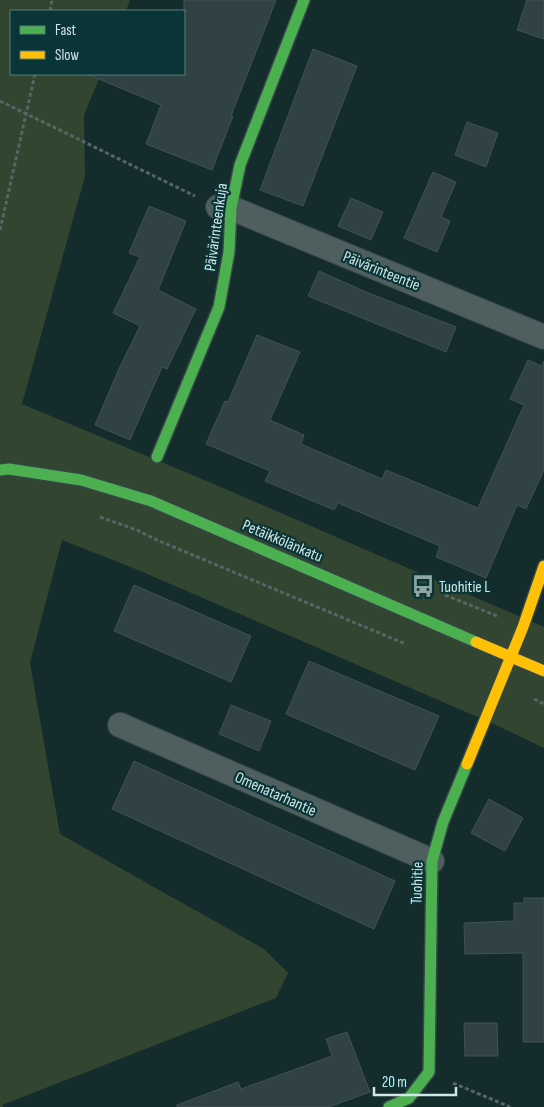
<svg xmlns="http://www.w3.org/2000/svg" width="544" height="1107" font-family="'Sofia Sans Condensed',sans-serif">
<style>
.green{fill:#324530}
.building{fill:#304244;stroke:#415255}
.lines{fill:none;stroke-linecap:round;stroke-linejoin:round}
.street-casing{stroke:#354647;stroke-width:26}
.fast-casing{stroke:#354647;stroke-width:14}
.slow-casing{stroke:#354647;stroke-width:14}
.path{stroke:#566565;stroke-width:3;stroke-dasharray:4 2.5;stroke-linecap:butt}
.street{stroke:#4f5e5e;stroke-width:24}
.fast{stroke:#4caf50;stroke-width:11}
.slow{stroke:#ffc107;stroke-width:11}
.labels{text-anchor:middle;stroke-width:4.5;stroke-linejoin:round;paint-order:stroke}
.street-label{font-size:16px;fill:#d1e6e7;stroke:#0a3537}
.poi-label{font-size:16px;fill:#d1e6e7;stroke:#0a3537;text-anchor:start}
</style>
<rect width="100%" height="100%" fill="#142c2c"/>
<!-- green -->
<path class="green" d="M0 0H130L126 11H11V74H101L84 115 85 176 22 404 214 484 544 627V748L496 725 138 570 62 540 30 663 60 834 264 949 288 973 276 998 2 1105 3 1107H0Z"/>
<!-- building -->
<path class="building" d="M184 0H276L231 116H233L212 170 146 144 161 105 87 74H184Z
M527 0H544V39L517 30Z
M313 49 357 66 303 206 260 190Z
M467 122 498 133 486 167 455 155Z
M433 172 456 182 441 217 450 221 437 252 404 238Z
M351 198 383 212 371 240 338 226Z
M149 206 186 221 158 290 196 309 167 369 162 367 130 440 95 425 118 371 140 326 113 313 140 257 129 253Z
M319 271 366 292 456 327 446 352 308 296Z
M257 335 300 352 270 420 304 435 301 444 382 479 386 470 478 508 524 405 510 399 528 360 542 366 544 361V470L526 509 517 505 486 578 436 557 440 546 338 503 334 510 265 481 270 471 206 444 225 401 228 402Z
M134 585 251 636 231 682 114 631Z
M309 661 439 716 415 770 286 714Z
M231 705 271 721 259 751 219 734Z
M134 761 395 881 374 929 112 809Z
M489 799 523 818 505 851 471 833Z
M524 898H544V1042H523V953L465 954 464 923 514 921V903H524Z
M464 1023H497L498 1056H465Z
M347 1032 370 1092 329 1107H177V1105L238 1082 241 1089 332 1056 326 1039Z"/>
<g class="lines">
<defs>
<path id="street" d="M218 207 231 208 544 337
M120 725 432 861"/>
<path id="fast" d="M157 457 219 307 229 252 231 208 240 165 304 0
M0 470 9 469 81 480 151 501 476 642
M389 1107 409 1098 429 1072 432 861 443 822 467 764"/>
<path id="slow" d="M476 642 544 671
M467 764 523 627 544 566"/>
</defs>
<!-- street casing -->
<use href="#street" class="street-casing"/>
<!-- fast casing -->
<use href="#fast" class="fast-casing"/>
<!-- slow casing -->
<use href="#slow" class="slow-casing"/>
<!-- path -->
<path class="path" d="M50 11 52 0
M0 101 195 196
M0 230 35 74
M100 517 137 530 159 541 406 644
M445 595 497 616
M534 699 544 704
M453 1083 510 1107"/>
<!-- street -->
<use href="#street" class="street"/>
<!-- fast -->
<use href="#fast" class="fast"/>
<!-- slow -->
<use href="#slow" class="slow"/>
</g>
<!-- icons -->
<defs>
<symbol id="bus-bare" viewBox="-9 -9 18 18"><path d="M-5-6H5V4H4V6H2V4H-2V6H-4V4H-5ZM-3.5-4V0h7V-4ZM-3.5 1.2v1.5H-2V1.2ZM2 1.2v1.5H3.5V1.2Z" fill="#8fa5a6" stroke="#0a3537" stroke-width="2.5" paint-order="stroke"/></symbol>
</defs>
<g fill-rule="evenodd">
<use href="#bus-bare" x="407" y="570" width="32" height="32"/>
</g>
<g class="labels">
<!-- street labels -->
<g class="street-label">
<text transform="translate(215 227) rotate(-82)" y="6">Päivärinteenkuja</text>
<text transform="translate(382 270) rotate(22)" y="6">Päivärinteentie</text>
<text transform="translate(283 540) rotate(23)" y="6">Petäikkölänkatu</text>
<text transform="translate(276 793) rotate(24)" y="6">Omenatarhantie</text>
<text transform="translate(416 883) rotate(-88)" y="6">Tuohitie</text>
</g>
<!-- poi labels -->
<g class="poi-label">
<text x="439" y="592">Tuohitie L</text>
</g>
</g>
<!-- legend -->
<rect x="10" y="10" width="175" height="65" fill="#0a3537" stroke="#5a7c7d"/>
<rect x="20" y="26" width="25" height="8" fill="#4caf50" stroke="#5a7c7d"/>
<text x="55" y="35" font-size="15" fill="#d1e6e7">Fast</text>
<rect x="20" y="51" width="25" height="8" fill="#ffc107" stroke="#5a7c7d"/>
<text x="55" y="60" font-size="15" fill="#d1e6e7">Slow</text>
<!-- scale -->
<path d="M374 1087v8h82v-8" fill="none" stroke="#d1e6e7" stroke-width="2.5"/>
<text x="382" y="1087" font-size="15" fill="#d1e6e7" stroke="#0a3537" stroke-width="4" paint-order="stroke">20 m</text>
</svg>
